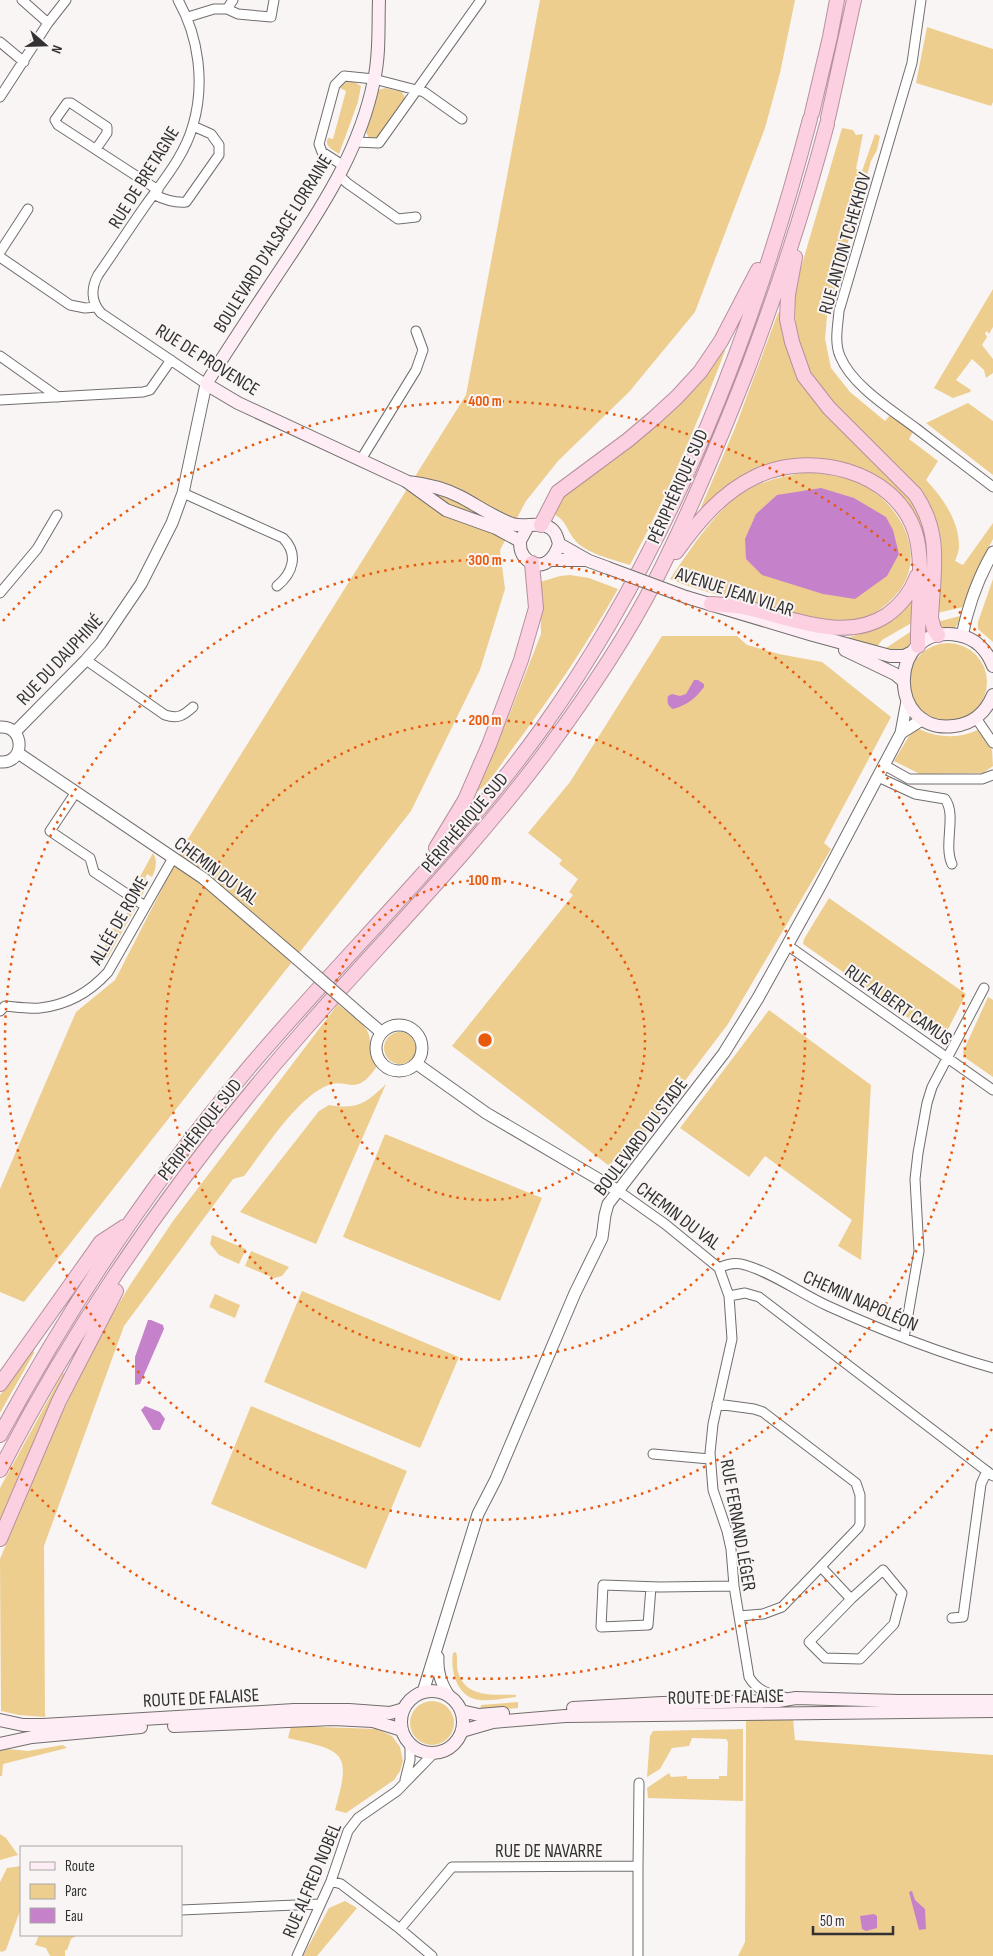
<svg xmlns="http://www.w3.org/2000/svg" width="993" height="1956" font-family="'Sofia Sans Condensed',sans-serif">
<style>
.green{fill:#edce8f}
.water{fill:#c582cb}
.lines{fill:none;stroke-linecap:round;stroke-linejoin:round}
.minor-casing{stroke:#716e6d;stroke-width:11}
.tertiary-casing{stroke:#716e6d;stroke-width:13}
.secondary-casing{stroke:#716e6d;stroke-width:14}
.trunk-casing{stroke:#b5919e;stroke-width:16}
.minor{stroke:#fff;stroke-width:9}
.tertiary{stroke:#fff;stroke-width:11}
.secondary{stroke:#feedf4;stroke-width:12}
.trunk{stroke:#fcd0e0;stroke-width:14}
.tertiary-bridge-casing{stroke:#716e6d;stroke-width:13;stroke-linecap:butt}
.secondary-bridge-casing{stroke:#716e6d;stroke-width:14;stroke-linecap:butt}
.tertiary-bridge{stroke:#fff;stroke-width:11}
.secondary-bridge{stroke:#feedf4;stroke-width:12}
.ring{fill:none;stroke:#e8590c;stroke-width:2.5;stroke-dasharray:2.5 5}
.labels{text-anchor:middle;stroke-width:4;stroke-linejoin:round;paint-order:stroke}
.street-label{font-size:19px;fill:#333131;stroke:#f9f5f5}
.centre{fill:#e8590c;stroke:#f9f5f5;stroke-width:2.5}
.ring-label{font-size:15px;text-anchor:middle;font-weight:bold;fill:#e8590c;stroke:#f9f5f5;stroke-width:4;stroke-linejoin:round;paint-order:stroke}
</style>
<rect width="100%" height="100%" fill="#f9f5f5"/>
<!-- green -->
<path class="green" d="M540 0H795L780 73 765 128 695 312 629 392 558 461 526 501 500 550 505 589 480 670 411 811 24 1302 0 1292V1189L76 1012 115 980 186 842 466 395Z
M927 27 993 49V102L991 106 916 83Z
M347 82H354L361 86 358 102 339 154C332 149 324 147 328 138L333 139 346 91 340 88 343 84Z
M385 88 402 92 405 98 377 138H369L366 132 377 94 378 90Z
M842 128 853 130 856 135 863 134 856 169 862 171 875 134 880 136 877 150 871 161 827 316 825 339 831 368 850 392 885 421 891 414 913 432 909 439 938 461 926 480C942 497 959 520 959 546 959 551 957 556 955 561L963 565 993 523V539L980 564 963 607 937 613C939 583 947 552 937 523 928 496 910 478 891 459 832 402 785 372 797 281Z
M993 289V327L989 334 987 331 985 333 987 337 982 345 993 359V373L986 378 984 370 972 359 956 380 971 390 970 392 953 398 934 388Z
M780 312 789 352 915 503C932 539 929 564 925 603L924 568 895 492 791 462 702 509 701 507 735 428 778 313Z
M724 347 725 351C697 424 667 496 630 565 614 560 584 553 574 539 565 527 567 521 552 513L560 498Z
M968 403 993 421V475L926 423Z
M808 472C827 475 846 476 863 485 904 507 930 561 893 598 881 610 867 620 850 622 828 624 804 616 783 611 745 601 706 594 670 579 690 550 720 502 752 487 770 479 789 475 808 472Z
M570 575 589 578 618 589C586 646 549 700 510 752 501 764 487 787 475 793L508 718 541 634 540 582 560 576Z
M993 579V642L978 629V622Z
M917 585 915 621 882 640 876 648 847 638 868 631 886 621Z
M960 616 958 624 953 630H942L937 622Z
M913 630 911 645 902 652 883 650Z
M662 636H737L747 645 779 654 822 662 891 717 824 843 831 849 728 1024 634 1148 608 1165 452 1046 573 895 569 892 578 879 559 864 562 860 528 833 570 782Z
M909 682a39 39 0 1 1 78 0a39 39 0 1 1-78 0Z
M915 729H919C939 738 957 739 978 730L992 750 993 766 983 773 920 774 894 761 912 731Z
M153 853C158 861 156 869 152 877L147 874 145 878 150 881 141 897 132 891Z
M829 898 966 994 946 1033 941 1036 937 1030 931 1025 924 1029 888 1004 892 998 888 994 883 1000 803 944 804 939Z
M132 902 137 905 108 957 104 960 99 959 113 928 119 930Z
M988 997 993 1000V1077L967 1059 964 1056 963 1052Z
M338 1004C348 1013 365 1022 369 1035 372 1046 370 1056 377 1066 354 1101 347 1074 324 1087 294 1102 265 1149 244 1176L233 1179 124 1326 44 1546 45 1717 19 1715 1 1711 0 1559 54 1430 100 1335 130 1285 173 1221Z
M769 1010 871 1085 861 1260 838 1246 852 1220 765 1156 749 1177 680 1128Z
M384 1048a16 16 0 1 1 32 0a16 16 0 1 1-32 0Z
M386 1084 316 1244 240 1212 319 1111 329 1105C356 1110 367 1103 386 1084Z
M385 1134 542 1198 500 1301 343 1237Z
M212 1235 246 1249 239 1264 219 1255 210 1244Z
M251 1251 289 1267 282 1276 274 1278 245 1266Z
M302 1291 459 1357 420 1448 264 1382Z
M215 1294 240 1305 235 1318 209 1307Z
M33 1349 34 1353 0 1413V1395Z
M63 1373 66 1374 0 1528V1488Z
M251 1406 407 1471 366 1569 211 1504Z
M456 1652C458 1658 456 1665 458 1672 466 1699 494 1694 516 1695V1697C505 1698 491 1701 480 1700 457 1698 450 1671 453 1653Z
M410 1723a22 22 0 1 1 44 0a22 22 0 1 1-44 0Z
M518 1702V1708L480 1711 481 1705Z
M792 1708 795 1740 993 1755V1956H738L745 1942 746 1710Z
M291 1726 377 1729 392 1736 400 1747 403 1761 400 1771 394 1780 346 1813 335 1810C352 1751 344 1751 288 1738Z
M743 1729V1801L648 1798 647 1788 669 1773 671 1777 687 1776V1779H719V1776H727L728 1742 726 1739 692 1738 689 1746 672 1748 660 1769 647 1777 650 1736 653 1731Z
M63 1745 67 1748 3 1764 2 1776H0V1751L8 1749 28 1751Z
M0 1834 6 1838 18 1855 0 1860Z
M21 1866V1908L6 1950 2 1952 0 1951V1882L7 1868Z
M345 1901 357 1908 317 1956H303L329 1908Z
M39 1935H78L71 1939 67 1950H65V1956H50L46 1948 35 1945Z"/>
<!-- water -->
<path class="water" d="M821 488 854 498 886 517 893 530 899 554 887 576 855 599 823 594 762 575 746 559 745 539 756 514 777 495Z
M694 680H698L704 684V687C695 699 687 705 673 709 667 705 667 702 668 696L672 694 680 696 686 694Z
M148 1320H151L163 1325 164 1329 140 1384 135 1385V1357Z
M145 1406 160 1412 165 1419 160 1430H153L141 1410Z
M912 1891 915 1900 925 1909 926 1929 919 1930 909 1892Z
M874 1914 877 1916V1928L866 1931 862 1929 860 1916Z"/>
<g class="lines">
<defs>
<path id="minor" d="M22 0 48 23
M178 0C199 37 205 84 193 125 185 155 163 181 145 206 129 229 114 252 98 275 91 288 91 302 101 313L206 384
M921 0 912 63 839 311C838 325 834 342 840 356 852 386 892 410 917 429 942 448 968 468 993 487
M227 9 233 0
M188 17 214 9H227L238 14 271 17 274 0
M0 42 24 62
M0 97 48 23 66 0
M355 142 379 143 481 0
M96 149 107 133V127L71 103H67L55 120 58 125 158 190
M344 166 322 152 319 144 335 85 344 76 374 79 424 92 462 119
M340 176 347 183 398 219 416 217
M155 195C165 200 174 203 186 202L219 155V145L211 134 193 126
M0 252 28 209
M0 257 70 305 85 308 96 307
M0 356 58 397
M0 400 143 392 150 390 171 360
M360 461 416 370 423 350 416 331
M183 493 283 538C299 554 293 573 277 586
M0 593 37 549 57 515
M86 660 165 715C178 719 183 716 193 707
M976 718 993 743
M884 765 909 779H982L993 775
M878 777 915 794 945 799C957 815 943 845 952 864
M76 792 50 831 90 858 94 872 145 906
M787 945 993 1090
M0 1011 5 1006C16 1007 29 1009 40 1008 67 1005 90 992 108 972L173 858
M617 1190 665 1224 719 1268 729 1296 745 1293 759 1297 993 1476
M719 1268C727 1264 736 1262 745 1265 771 1272 802 1294 828 1306 881 1330 936 1352 993 1368
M729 1296 732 1339 713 1424 710 1453 713 1490 727 1531 731 1549 734 1586 749 1677C757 1691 769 1694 784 1697
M904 1338 919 1251 915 1179 918 1153 927 1103 932 1087 984 988
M717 1404 754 1409 763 1412 856 1483 860 1495V1524L858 1528 782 1607 763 1614 739 1616
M653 1454 710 1459
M821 1567 851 1599 809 1642 825 1658 860 1659 894 1624 902 1593 883 1570 851 1599
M651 1587 648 1625 601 1627 603 1585 660 1587 734 1586
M952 1618 963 1617 981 1484 987 1471
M405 1780 410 1760V1744
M638 1866 639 1783
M331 1881 341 1884 400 1929 432 1956
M181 1910 320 1904
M400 1929 452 1867 638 1866V1956
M297 1956 331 1881 348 1831 358 1818 397 1791 434 1753"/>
<path id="tertiary" d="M962 636C968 606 978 578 993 552
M0 727C25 725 26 764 0 762
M15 732 86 660 101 643 141 584 172 523 183 493 206 384
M901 733 923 719
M18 753 203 878 296 958
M360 1014 381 1032
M376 1048a23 23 0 1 1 46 0a23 23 0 1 1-46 0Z
M417 1064 486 1113 617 1190
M438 1657C437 1672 441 1683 449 1696
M423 1692 478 1514 496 1479 575 1293 602 1238 605 1215 608 1204 724 1053 758 998 819 888 901 733 907 701"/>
<path id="secondary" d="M379 0C378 26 380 54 374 80 361 146 326 201 289 257 261 299 233 341 206 384L238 403 406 481 446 510 496 528 520 541
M408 482C426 484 444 488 461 497 478 506 493 517 512 524 524 528 535 522 546 526 555 529 557 536 559 544 555 557 545 570 530 562 527 560 523 556 522 553 520 550 520 544 520 541L528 526
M559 544 589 561 608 568
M551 560H587
M686 597 813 635 890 656H904L912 652
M845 650 895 674 902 680
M993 666C987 650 975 638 958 635 887 623 886 735 954 726 973 724 986 712 993 695
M401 1722a31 31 0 1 1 62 0a31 31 0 1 1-62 0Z
M573 1708 662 1703 778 1701 796 1698 899 1701H993
M461 1711 479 1715 503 1713
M0 1720 23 1725H43L294 1710H349L390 1713 404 1709
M174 1726 333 1719 373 1721 402 1730
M462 1731 493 1722 565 1716 993 1711
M0 1744 32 1737 141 1727"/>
<path id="trunk" d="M812 113 830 37 837 0
M828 118 854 0
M795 257 788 295 787 319 792 342 804 376 829 408 915 494C943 535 933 571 931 618L934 629 938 635
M541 525 558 492 628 440 653 419 677 397 700 372 721 341 758 270
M676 552C697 523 721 493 755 477 809 450 895 470 915 532 925 563 917 612 918 646
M711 604C721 605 732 605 742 607 788 616 844 644 887 615 901 605 911 592 917 576
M436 848 465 800 489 745 521 660 536 608 532 563
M0 1384 101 1242 124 1227
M0 1435C71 1304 154 1179 251 1065 347 952 456 848 543 727 672 546 754 333 810 119
M0 1470C82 1311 187 1163 305 1029 386 937 473 849 547 750 586 697 625 640 655 581 690 512 720 440 748 368 778 288 805 207 827 124
M0 1539 59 1401 116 1291"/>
</defs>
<!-- minor casing -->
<use href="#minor" class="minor-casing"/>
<!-- tertiary casing -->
<use href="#tertiary" class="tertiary-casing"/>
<!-- secondary casing -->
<use href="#secondary" class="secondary-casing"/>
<!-- trunk casing -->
<use href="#trunk" class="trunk-casing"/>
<!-- minor -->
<use href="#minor" class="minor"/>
<!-- tertiary -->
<use href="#tertiary" class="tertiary"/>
<!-- secondary -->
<use href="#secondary" class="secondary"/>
<!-- trunk -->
<use href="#trunk" class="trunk"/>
<defs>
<path id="tertiary-bridge" d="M296 958 360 1014"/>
<path id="secondary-bridge" d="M608 568 686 597"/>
</defs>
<!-- tertiary-bridge casing -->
<use href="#tertiary-bridge" class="tertiary-bridge-casing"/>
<!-- secondary-bridge casing -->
<use href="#secondary-bridge" class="secondary-bridge-casing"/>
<!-- tertiary-bridge -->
<use href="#tertiary-bridge" class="tertiary-bridge"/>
<!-- secondary-bridge -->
<use href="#secondary-bridge" class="secondary-bridge"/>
</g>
<!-- distance rings -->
<g class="ring">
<circle cx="485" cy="1040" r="160"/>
<circle cx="485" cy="1040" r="320"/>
<circle cx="485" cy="1040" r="480"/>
<path d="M992 1429A639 639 0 0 1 3 1459M3 621A639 639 0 0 1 992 651"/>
</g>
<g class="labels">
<!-- street labels -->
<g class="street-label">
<text transform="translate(143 177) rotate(-58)" y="7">RUE DE BRETAGNE</text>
<text transform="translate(272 243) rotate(-58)" y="7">BOULEVARD D'ALSACE LORRAINE</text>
<text transform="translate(844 243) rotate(-74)" y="7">RUE ANTON TCHEKHOV</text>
<text transform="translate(208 359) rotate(32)" y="7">RUE DE PROVENCE</text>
<text transform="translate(677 486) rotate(-66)" y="7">PÉRIPHÉRIQUE SUD</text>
<text transform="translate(735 591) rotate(18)" y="7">AVENUE JEAN VILAR</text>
<text transform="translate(59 659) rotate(-47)" y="7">RUE DU DAUPHINÉ</text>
<text transform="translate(464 822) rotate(-50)" y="7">PÉRIPHÉRIQUE SUD</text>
<text transform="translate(217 870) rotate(37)" y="7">CHEMIN DU VAL</text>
<text transform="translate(118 920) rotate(-60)" y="7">ALLÉE DE ROME</text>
<text transform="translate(899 1004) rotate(35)" y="7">RUE ALBERT CAMUS</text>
<text transform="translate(199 1129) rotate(-52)" y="7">PÉRIPHÉRIQUE SUD</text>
<text transform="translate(640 1136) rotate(-53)" y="7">BOULEVARD DU STADE</text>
<text transform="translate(679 1215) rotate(37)" y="7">CHEMIN DU VAL</text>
<text transform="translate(861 1300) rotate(24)" y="7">CHEMIN NAPOLÉON</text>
<text transform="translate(739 1525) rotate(80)" y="7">RUE FERNAND LÉGER</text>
<text transform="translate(726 1696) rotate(-1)" y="7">ROUTE DE FALAISE</text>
<text transform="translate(201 1697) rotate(-3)" y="7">ROUTE DE FALAISE</text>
<text x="549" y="1857">RUE DE NAVARRE</text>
<text transform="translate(311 1880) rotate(-67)" y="7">RUE ALFRED NOBEL</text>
</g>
</g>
<circle cx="485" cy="1040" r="8" class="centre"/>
<g class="ring-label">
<text x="485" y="406">400 m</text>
<text x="485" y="565">300 m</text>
<text x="485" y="725">200 m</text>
<text x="485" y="885">100 m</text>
</g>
<!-- legend -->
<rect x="20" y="1846" width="162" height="90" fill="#f9f5f5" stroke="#aaa7a7"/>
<rect x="30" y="1862" width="25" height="8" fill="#feedf4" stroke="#aaa7a7"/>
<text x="65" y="1871" font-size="15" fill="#333131">Route</text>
<rect x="30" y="1884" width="25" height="15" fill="#edce8f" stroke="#aaa7a7"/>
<text x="65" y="1896" font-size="15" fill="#333131">Parc</text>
<rect x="30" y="1908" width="25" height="15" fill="#c582cb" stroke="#aaa7a7"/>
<text x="65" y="1921" font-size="15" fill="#333131">Eau</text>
<!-- north arrow -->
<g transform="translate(45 45) rotate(110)" stroke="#f9f5f5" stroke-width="4" paint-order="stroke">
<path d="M0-4L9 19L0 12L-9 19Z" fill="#333131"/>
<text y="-8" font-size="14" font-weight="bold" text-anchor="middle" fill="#333131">N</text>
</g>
<!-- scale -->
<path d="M813 1926v8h80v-8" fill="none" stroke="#333131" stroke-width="2.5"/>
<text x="820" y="1926" font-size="15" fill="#333131" stroke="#f9f5f5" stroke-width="4" paint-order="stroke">50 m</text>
</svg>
